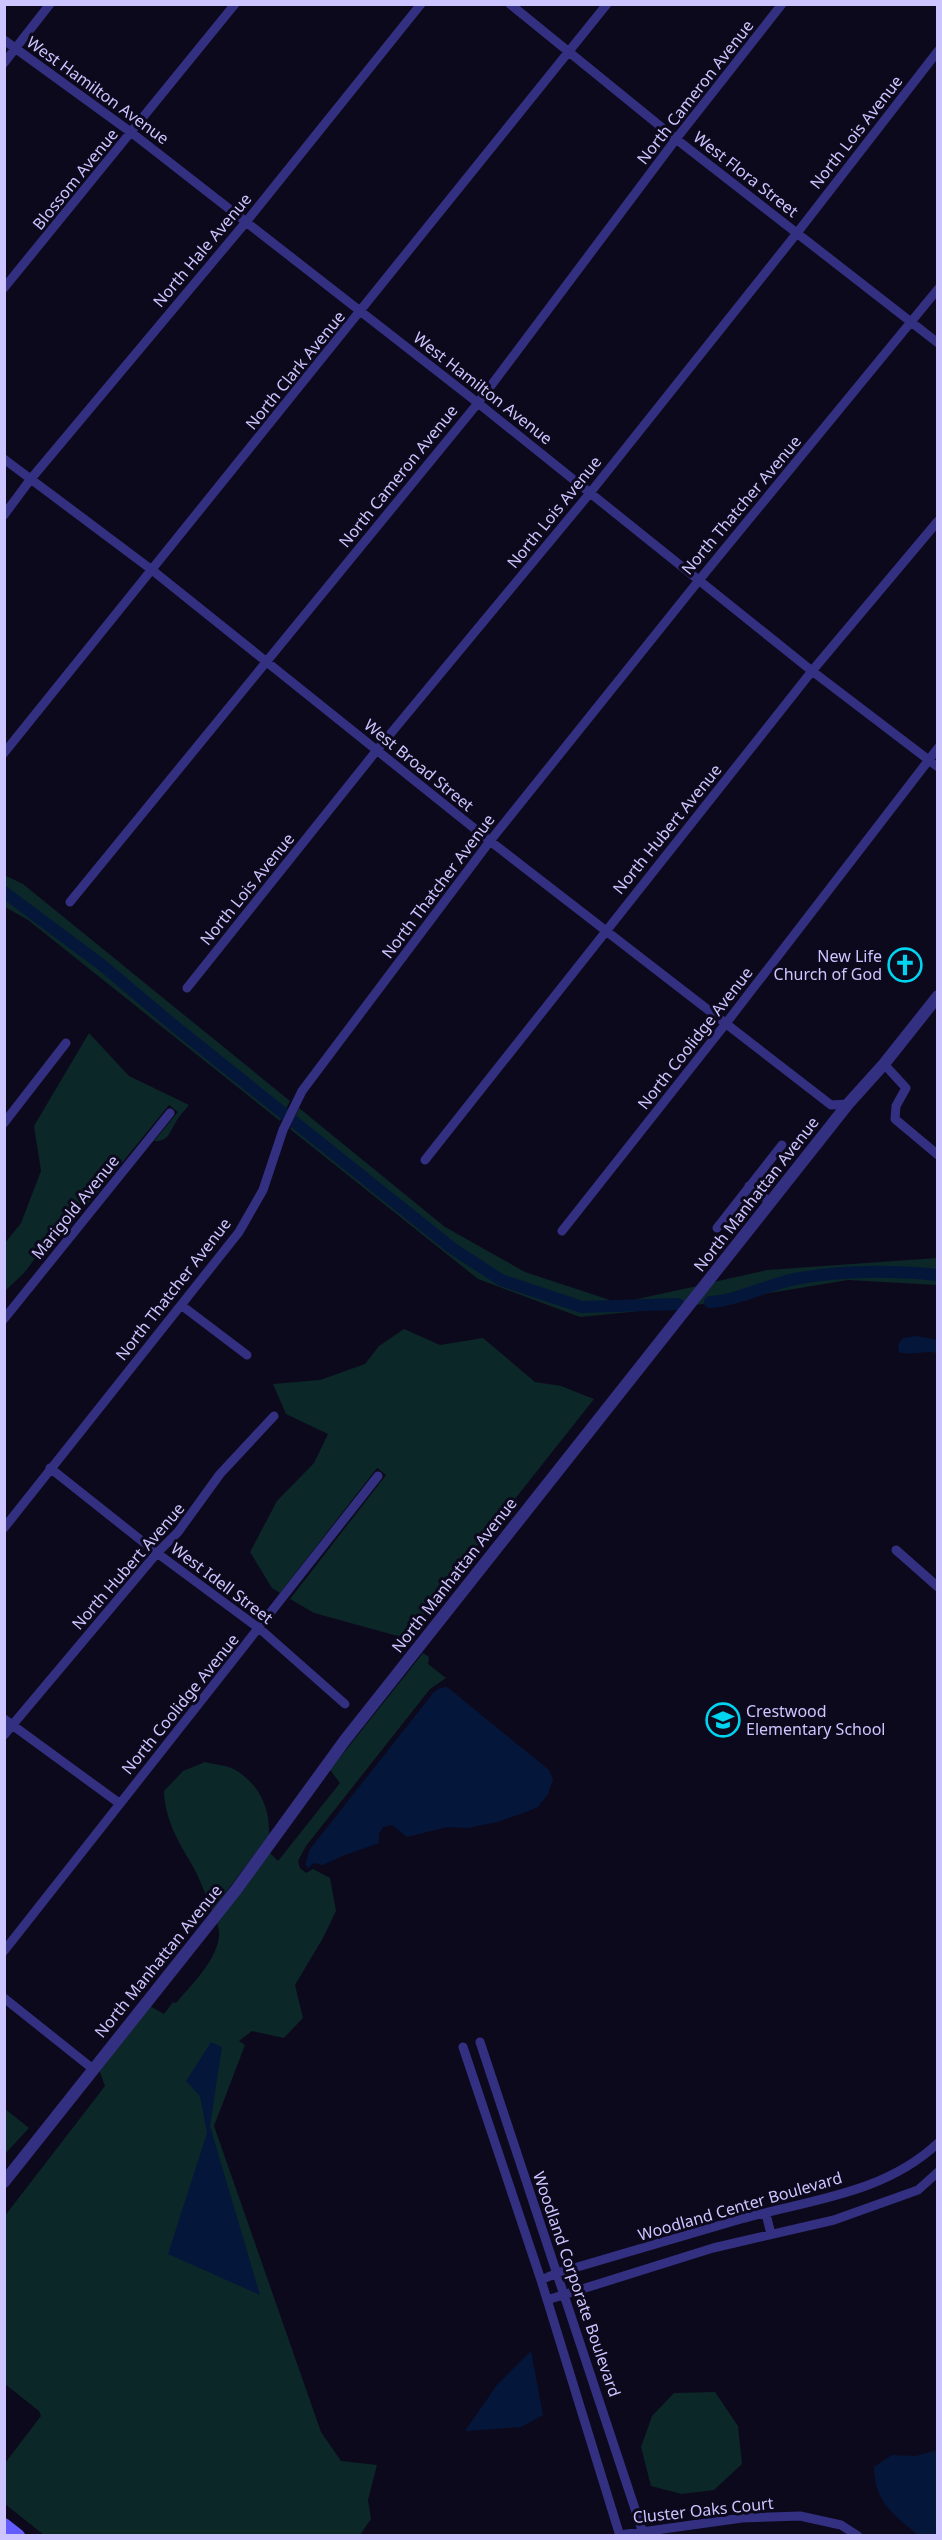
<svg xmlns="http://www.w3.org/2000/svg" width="942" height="2540" font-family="'Noto Sans',sans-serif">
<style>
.green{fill:#0c2727}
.water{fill:#04173b}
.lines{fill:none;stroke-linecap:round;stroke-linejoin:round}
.canal{stroke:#04173b;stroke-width:12}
.minor{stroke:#343081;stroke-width:9}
.tertiary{stroke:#343081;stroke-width:12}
.secondary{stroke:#635cff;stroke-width:14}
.labels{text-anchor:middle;stroke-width:6;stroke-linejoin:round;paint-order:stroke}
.street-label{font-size:16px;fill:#cdc5ff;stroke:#0d091d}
.poi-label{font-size:16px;fill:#cdc5ff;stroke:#0d091d;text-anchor:end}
</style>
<rect width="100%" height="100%" fill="#0d091d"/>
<!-- green -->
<path class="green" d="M4 875 23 884 290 1101 280 1121 28 920 5 907Z
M89 1033 129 1076 189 1105C185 1110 180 1115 177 1120 170 1131 169 1142 154 1141L178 1112 169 1105 95 1196 47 1243 24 1273 5 1291V1243L21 1223 41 1171 34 1126Z
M299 1108 445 1227 525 1272 619 1303 697 1286 680 1307 580 1317 478 1279 290 1129Z
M937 1258V1285L848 1280 696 1305 714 1282 767 1270Z
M404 1329 440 1345 483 1338 535 1382 561 1386 594 1399 405 1638 314 1613 290 1599 386 1475 377 1468 280 1593 272 1588 250 1552 277 1501 314 1463 328 1434 286 1414 273 1384 320 1380 365 1364 379 1346Z
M423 1653 429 1657 428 1664 446 1678 430 1689 306 1846 298 1861 300 1868 306 1873 313 1869 330 1878 336 1911 323 1938 295 1985 303 2018 284 2038 252 2031 239 2041 245 2045 214 2126 321 2432 341 2461 377 2465 368 2500 371 2519 360 2535H44L5 2504V2463L41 2416 39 2411 5 2384 4 2217 105 2086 99 2070 150 2006 164 2014 173 2002 176 2003C192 1984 228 1950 217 1923L270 1853 278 1861 340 1783 330 1770Z
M205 1762C215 1765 229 1765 237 1771 260 1786 270 1808 269 1835L212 1911C207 1898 202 1885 196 1872 181 1845 165 1823 164 1791L183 1771Z
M5 2109 29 2128 5 2154H4Z
M715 2392 738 2426 742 2464 714 2490 682 2494 651 2486 641 2447 652 2416 674 2393Z"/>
<!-- water -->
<path class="water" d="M917 1336 937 1340V1353C924 1350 912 1356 899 1352L898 1345 903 1338Z
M447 1687 549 1770 553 1779 548 1794 538 1807 526 1812 497 1822 468 1828 447 1827 407 1837 392 1825 383 1827 379 1834V1843L342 1856 323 1865 314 1863 308 1868 305 1865 310 1849 434 1692 440 1688Z
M211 2042 222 2047 210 2126 260 2295 168 2254 207 2133 200 2096 186 2081Z
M531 2351 543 2415 521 2427 465 2431 497 2385Z
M937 2450V2535H918C894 2515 874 2501 874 2467L892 2455 916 2456Z"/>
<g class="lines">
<!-- canal -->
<path class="canal" d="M4 892 102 965 172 1024 452 1248 501 1280 582 1307 678 1304
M710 1302C739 1300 766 1285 795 1279 843 1270 889 1270 938 1275"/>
<!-- minor -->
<path class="minor" d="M510 4 676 139 938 343
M4 40 132 133 478 403 812 671 938 767
M4 63 50 4
M4 288 235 4
M4 459 152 570 490 841 831 1105 848 1104
M4 515 30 480 246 222 421 4
M4 753 607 4
M70 902 478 403 676 139 782 4
M187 988 377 750 590 493 797 233 938 51
M884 1064 906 1088 896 1106 895 1119 938 1155
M4 1123 66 1043
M425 1160 812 671 938 521
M749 1186 770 1202
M717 1228 782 1145
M562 1231 727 1022 938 748
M181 1305 247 1355
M4 1319 170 1113
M50 1468 157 1553 260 1629 345 1704
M4 1528 239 1232 263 1190 283 1130 302 1091 490 841 700 579 938 289
M896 1550 938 1587
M4 1719 119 1803
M4 1735 157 1553 178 1532 220 1474 274 1416
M4 1951 378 1476
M4 1998 93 2069
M480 2042 644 2536
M463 2047 541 2280 620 2536
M766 2214 771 2234
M541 2280 557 2273C619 2255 680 2237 741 2219 809 2200 884 2194 938 2143
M547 2300 713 2248 834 2220 918 2190 938 2172
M620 2535 742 2518 800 2516 841 2525 858 2536"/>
<!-- tertiary -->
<path class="tertiary" d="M4 2182 236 1890 345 1740 848 1104 884 1064 938 996"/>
<!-- secondary -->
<path class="secondary" d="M4 2525 18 2536"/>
</g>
<!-- icons -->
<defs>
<symbol id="church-ring" viewBox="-11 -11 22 22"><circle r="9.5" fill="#0d091d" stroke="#00d4f0" stroke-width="1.5"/><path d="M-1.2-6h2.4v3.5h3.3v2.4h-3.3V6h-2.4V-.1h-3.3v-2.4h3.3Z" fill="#00d4f0"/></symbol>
<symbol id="school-ring" viewBox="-11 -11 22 22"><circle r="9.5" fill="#0d091d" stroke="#00d4f0" stroke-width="1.5"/><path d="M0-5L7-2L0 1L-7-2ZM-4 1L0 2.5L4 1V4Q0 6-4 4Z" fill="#00d4f0"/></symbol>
</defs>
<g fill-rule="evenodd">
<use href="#church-ring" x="886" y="946" width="38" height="38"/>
<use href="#school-ring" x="704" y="1701" width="38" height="38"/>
</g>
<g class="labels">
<!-- street labels -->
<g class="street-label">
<text transform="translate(98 90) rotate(36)" y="6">West Hamilton Avenue</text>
<text transform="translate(695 92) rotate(-52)" y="6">North Cameron Avenue</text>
<text transform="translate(856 132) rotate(-52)" y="6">North Lois Avenue</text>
<text transform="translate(746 174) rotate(38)" y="6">West Flora Street</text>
<text transform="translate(75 179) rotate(-51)" y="6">Blossom Avenue</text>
<text transform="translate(202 250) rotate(-50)" y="6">North Hale Avenue</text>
<text transform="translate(295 370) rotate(-51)" y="6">North Clark Avenue</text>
<text transform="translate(483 388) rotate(38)" y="6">West Hamilton Avenue</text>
<text transform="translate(398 476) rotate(-51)" y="6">North Cameron Avenue</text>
<text transform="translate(741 505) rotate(-50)" y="6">North Thatcher Avenue</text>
<text transform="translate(554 512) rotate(-51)" y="6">North Lois Avenue</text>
<text transform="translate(419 765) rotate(39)" y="6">West Broad Street</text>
<text transform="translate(667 829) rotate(-51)" y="6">North Hubert Avenue</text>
<text transform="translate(438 886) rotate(-53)" y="6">North Thatcher Avenue</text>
<text transform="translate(247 889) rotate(-51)" y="6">North Lois Avenue</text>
<text transform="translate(695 1038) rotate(-52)" y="6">North Coolidge Avenue</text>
<text transform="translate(756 1194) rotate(-52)" y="6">North Manhattan Avenue</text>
<text transform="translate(75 1207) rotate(-51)" y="6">Marigold Avenue</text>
<text transform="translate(173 1289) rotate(-52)" y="6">North Thatcher Avenue</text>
<text transform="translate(128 1566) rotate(-49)" y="6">North Hubert Avenue</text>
<text transform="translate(454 1575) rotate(-52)" y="6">North Manhattan Avenue</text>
<text transform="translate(222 1583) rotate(37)" y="6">West Idell Street</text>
<text transform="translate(180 1704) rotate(-51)" y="6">North Coolidge Avenue</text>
<text transform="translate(158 1961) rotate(-51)" y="6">North Manhattan Avenue</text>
<text transform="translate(740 2206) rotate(-16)" y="6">Woodland Center Boulevard</text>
<text transform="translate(577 2284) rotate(71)" y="6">Woodland Corporate Boulevard</text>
<text transform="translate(703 2510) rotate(-6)" y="6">Cluster Oaks Court</text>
</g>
<!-- poi labels -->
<g class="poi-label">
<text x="882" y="962">New Life<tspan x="882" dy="18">Church of God</tspan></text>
<text x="746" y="1717" text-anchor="start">Crestwood<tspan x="746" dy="18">Elementary School</tspan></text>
</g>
</g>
<!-- border -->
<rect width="942" height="2540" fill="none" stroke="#cdc5ff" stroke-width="12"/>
</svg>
